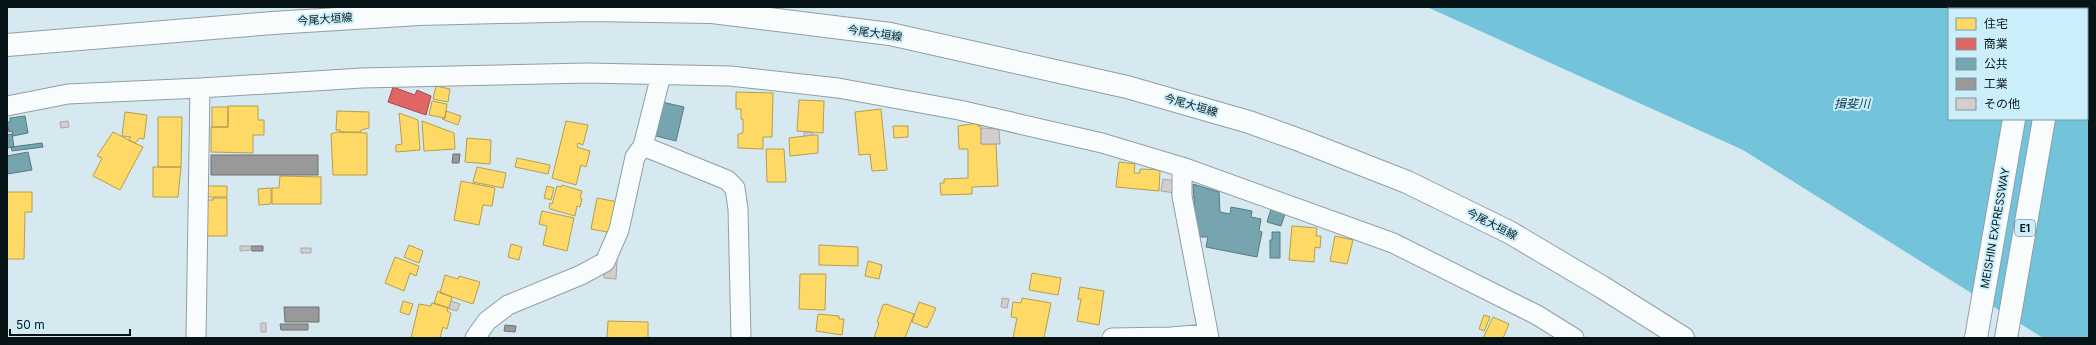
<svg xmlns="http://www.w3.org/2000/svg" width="2096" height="345" font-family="Inter,'Noto Sans JP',sans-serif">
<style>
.water{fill:#73c3da;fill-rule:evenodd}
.homes{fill:#ffd966;stroke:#b59e4f}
.shops{fill:#e06666;stroke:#9f4d4f}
.public{fill:#76a5af;stroke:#557a82}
.industry{fill:#999;stroke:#6d7172}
.building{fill:#d4cccd;stroke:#a6a8ab}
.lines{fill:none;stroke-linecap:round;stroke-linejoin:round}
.minor-casing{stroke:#909ea4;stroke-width:21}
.major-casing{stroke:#909ea4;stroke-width:24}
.highway-casing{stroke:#909ea4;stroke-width:24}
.minor{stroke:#f9fcfd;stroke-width:19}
.major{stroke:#f9fcfd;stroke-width:22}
.highway{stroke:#f9fcfd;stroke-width:22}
.labels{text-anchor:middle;stroke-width:4;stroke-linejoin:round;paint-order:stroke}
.shield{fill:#cbeffa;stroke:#42565c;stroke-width:1}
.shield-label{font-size:10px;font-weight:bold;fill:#071418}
.street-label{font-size:11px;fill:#071418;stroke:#cbeffa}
.water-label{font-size:12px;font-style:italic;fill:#0f404c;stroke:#cbeffa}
</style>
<rect width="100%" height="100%" fill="#d6e9f0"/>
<!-- water -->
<path class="water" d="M1427 7H2089V338H2043L1743 150ZM1949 9H2087V119H1949Z"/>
<!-- homes -->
<path class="homes" d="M436 86 450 89 448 102 433 99Z
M736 92 773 93 772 137H763V149L738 148V134L743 133V119H741V109H736Z
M799 100 824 101 823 133 797 131Z
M432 101 447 104 445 118 429 115Z
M228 106H258V120H264V135H253V153L211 152V127H228Z
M212 107H228V127H212Z
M881 109 887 170 872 171 870 154 859 155 855 112Z
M337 111 369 112V128L361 130V132H340V130H336Z
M446 111 461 116 458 125 442 119 445 118Z
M125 112 147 115 144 139 140 138 135 143 128 140 131 137 122 136Z
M399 113 418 120 420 150 396 152V145L402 144Z
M158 117H182L181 167H158Z
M422 121 454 133 455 149 424 151Z
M566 121 588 125 583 145 578 143 577 147 590 151 586 167 581 165 576 185 552 178Z
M978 123V126H981V144H996L998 186 972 187V194L941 195 940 183H944V179L968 178V149H959L958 126Z
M893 126H908V137L894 138Z
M113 132 143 147 120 190 93 176 102 158 97 156Z
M337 132 367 133V175H333L331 134Z
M813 135H818V153L790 156 789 138Z
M467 138 491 140 490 164 465 162Z
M766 149H784L786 182H767Z
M517 158 550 165 548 174 515 167Z
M1119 162 1135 164 1134 173H1140V169L1160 170 1159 191 1116 187Z
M153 167H181L178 197H153Z
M477 167 506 173 503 188 473 182Z
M280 176 321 177V204H272V188H279Z
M461 181 495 188 492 206 483 205 479 225 454 220Z
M562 185 582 191 580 198 582 199 580 207 577 206 575 216 550 209 549 207 550 203 552 204 557 186 561 187Z
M203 186H227V197H203Z
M547 186 554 188 551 200 544 198Z
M271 188V204L259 205 258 189Z
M7 192H32V212H25L24 259H7Z
M213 198H227V236H203V200H213Z
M597 198 618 202 612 233 591 229Z
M542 211 574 218 567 251 543 245 547 226 539 224Z
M1292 226 1317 228 1316 236H1321L1320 248 1315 247 1314 262 1289 260Z
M1335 236 1353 240 1347 264 1330 261Z
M511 244 522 247 519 260 508 257Z
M409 245 423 251 419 263 404 257Z
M819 245 858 247V266L819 265Z
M395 257 419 266 416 276 410 273 404 291 385 283Z
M868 261 882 265 879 279 865 276Z
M1032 273 1061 278 1058 295 1029 290Z
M800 274H826L825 310 799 309Z
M445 275 458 279 459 276 480 282 473 304 440 293Z
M1080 287 1104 291 1099 325 1077 321 1081 299H1078Z
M438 291 452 297 449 308 434 303Z
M1022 298 1051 303 1044 338H1013L1017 318 1011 317 1013 302 1021 303Z
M403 301 413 304 409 315 400 312Z
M919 302 936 308 927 328 912 322Z
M432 303 448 308 447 311 451 313 447 329 443 327 440 338H411L419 304 431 306Z
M886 304 914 314 905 338H874L879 323 877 322 883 305Z
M818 314 839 316V319H844L842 335 816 331Z
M1484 315 1490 317 1484 331 1479 329Z
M1493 317 1509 324 1503 338H1483Z
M608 321 648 322V338H607Z"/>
<!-- shops -->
<path class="shops" d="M393 87 415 95 417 90 431 96 426 115 388 102Z"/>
<!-- public -->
<path class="public" d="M662 102 684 107 676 141 652 135Z
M25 116 28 133 13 136 12 131 9 132 7 122H10V118Z
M12 134 14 147 7 148V135Z
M42 143 43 147 12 151 11 147Z
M28 152 32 170 7 174V156Z
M1193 184 1219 192 1220 212 1230 214 1231 207 1252 211 1251 217 1261 219 1259 231 1262 232 1257 257 1206 247 1208 237H1197L1196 230Z
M1271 209 1285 214 1281 226 1267 222Z
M1272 232H1280V258H1270V240H1272Z"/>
<!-- industry -->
<path class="industry" d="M453 154H460L459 163H452Z
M211 155H318V175H211Z
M251 246H263V251H252Z
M284 307H319V322H285Z
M280 324H308V330H281Z
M505 325 516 326 515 332 504 331Z"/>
<!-- building -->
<path class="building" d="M68 121 69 127 61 128 60 122Z
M981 128 999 129 1000 144H981Z
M809 132 812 133 813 135 804 136V133Z
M1163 179 1176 181 1175 193 1161 191Z
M240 246H251V250L240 251Z
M301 248H311V253H301Z
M617 260 616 279 604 278V266Z
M1002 298 1009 299 1007 308 1001 307Z
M451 301 460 304 457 311 449 309Z
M261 323H266V332H261Z"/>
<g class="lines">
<defs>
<path id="minor" d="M7 106 68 94 200 88 362 78 587 73 730 76 838 88 959 110 1102 143 1182 167 1393 243 1537 315 1574 338
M643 146 727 180 735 188 738 209 741 338
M1182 167V196L1209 338
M196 338 200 88
M475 338 487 321 508 305 581 275 605 262 619 230 635 157 643 146 661 75
M1112 338 1171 337 1208 334"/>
<path id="major" d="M7 45 273 23 419 14 590 10 712 12 890 34 1127 87 1249 122 1302 141 1407 182 1509 232 1602 287 1683 338"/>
<path id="highway" d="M2032 9 2033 7
M2063 9V7
M1976 338 2014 119
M2006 338 2044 119"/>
</defs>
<!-- minor casing -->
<use href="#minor" class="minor-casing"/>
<!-- major casing -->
<use href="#major" class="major-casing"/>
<!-- highway casing -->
<use href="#highway" class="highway-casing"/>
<!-- minor -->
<use href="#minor" class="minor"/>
<!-- major -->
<use href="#major" class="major"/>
<!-- highway -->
<use href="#highway" class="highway"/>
</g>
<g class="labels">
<!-- shield labels -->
<rect class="shield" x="2015" y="220" width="20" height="16" rx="3"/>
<g class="shield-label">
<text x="2025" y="232">E1</text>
</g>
<!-- street labels -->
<g class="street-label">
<text transform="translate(325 19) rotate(-4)" y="4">今尾大垣線</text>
<text transform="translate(875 33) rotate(8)" y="4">今尾大垣線</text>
<text transform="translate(1191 105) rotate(16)" y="4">今尾大垣線</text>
<text transform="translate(1492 224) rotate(27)" y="4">今尾大垣線</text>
<text transform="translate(1995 228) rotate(-80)" y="4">MEISHIN EXPRESSWAY</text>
</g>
<!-- water labels -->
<g class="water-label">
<text x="1852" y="108">揖斐川</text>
</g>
</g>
<!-- border -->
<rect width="2096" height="345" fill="none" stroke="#071418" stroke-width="16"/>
<!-- legend -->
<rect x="1948" y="8" width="140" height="112" fill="#cbeffa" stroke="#7d97a0"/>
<rect x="1956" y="18" width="20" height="12" fill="#ffd966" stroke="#7d97a0"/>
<text x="1984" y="28" font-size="12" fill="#071418">住宅</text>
<rect x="1956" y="38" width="20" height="12" fill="#e06666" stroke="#7d97a0"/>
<text x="1984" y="48" font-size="12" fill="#071418">商業</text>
<rect x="1956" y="58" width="20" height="12" fill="#76a5af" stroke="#7d97a0"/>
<text x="1984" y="68" font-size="12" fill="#071418">公共</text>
<rect x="1956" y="78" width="20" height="12" fill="#999999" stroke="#7d97a0"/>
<text x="1984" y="88" font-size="12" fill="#071418">工業</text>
<rect x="1956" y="98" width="20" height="12" fill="#d4cccd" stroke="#7d97a0"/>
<text x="1984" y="108" font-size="12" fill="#071418">その他</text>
<!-- scale -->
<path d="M10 329v6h120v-6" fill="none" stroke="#071418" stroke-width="2"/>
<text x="16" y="329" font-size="12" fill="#071418" stroke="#cbeffa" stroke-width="3" paint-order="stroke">50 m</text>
</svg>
